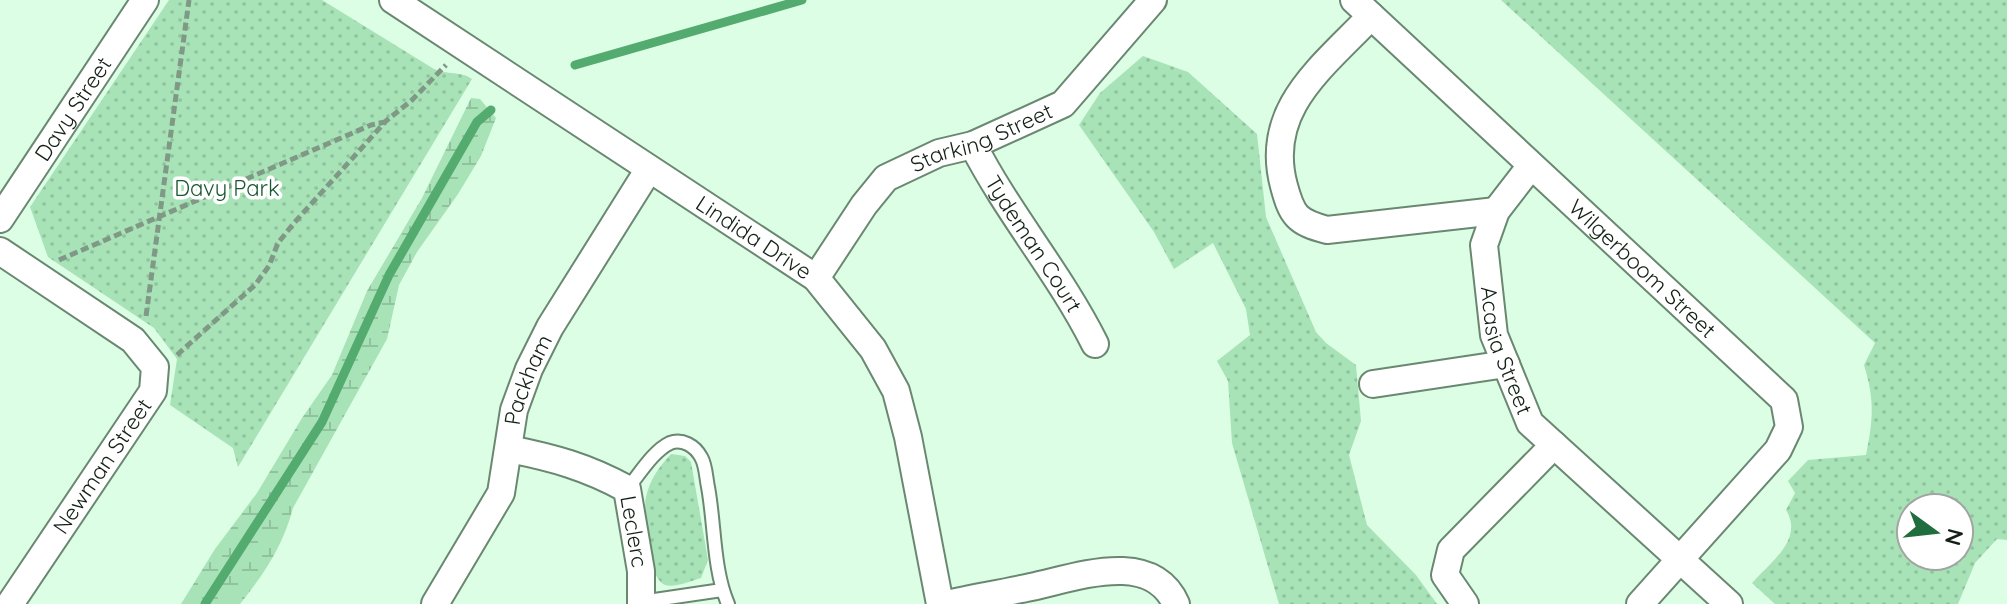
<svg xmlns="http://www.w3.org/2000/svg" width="2007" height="604" font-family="Quicksand,sans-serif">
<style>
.grass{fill:url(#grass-dots);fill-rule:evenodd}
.wetland{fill:url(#wetland-marsh)}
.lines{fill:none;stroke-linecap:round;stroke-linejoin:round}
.stream{stroke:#54ab70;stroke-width:9}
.lane-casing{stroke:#6a8871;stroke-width:16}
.street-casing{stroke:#6a8871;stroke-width:30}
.path{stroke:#809886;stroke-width:5;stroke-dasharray:8 4;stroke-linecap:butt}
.lane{stroke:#fff;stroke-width:12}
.street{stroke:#fff;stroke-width:26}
.labels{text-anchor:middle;stroke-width:7;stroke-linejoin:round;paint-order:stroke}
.street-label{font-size:22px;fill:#142017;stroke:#fff}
.park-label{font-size:22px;fill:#195830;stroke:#fff}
</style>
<defs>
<pattern id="grass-dots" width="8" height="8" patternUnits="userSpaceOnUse" patternTransform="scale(2)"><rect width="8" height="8" fill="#a7e3b7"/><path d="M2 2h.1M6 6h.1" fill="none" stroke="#8fc29d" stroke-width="1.8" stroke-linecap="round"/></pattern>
<pattern id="wetland-marsh" width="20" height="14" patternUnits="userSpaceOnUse" patternTransform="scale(2)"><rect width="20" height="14" fill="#a7e3b7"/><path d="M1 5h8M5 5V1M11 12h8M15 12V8" fill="none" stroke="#8fc29d"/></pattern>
</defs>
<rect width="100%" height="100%" fill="#dcfee4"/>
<!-- grass -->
<path class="grass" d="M169 0H322L434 69C446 75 462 71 472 79L238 467 233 448 170 405 177 359 154 328 48 257 30 207Z
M1501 0H2007V540L1997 539 1975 563 1958 604H1775L1752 583C1771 562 1804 539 1786 510L1795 493 1788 481 1808 460 1866 455C1873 420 1875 400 1864 365L1875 343ZM1911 508H1959V556H1911Z
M1143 56 1188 72 1257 134 1266 217 1316 332 1326 343 1356 365 1361 421 1349 455 1367 525 1416 575 1437 604H1279L1232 443 1228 381 1217 361 1250 335 1246 309 1213 243 1174 269 1154 232 1079 125 1100 93Z
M671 454 685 456 691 462 708 560 701 578C691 581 675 588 665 585 647 578 643 513 646 497 650 479 659 467 671 454Z"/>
<!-- wetland -->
<path class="wetland" d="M471 98 480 99 496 118 481 156 458 194 417 252 399 285 387 339 293 508C283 546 264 574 240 604H181L215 549 257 493 302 418 332 375 367 291 422 198Z"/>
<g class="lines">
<!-- stream -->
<path class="stream" d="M575 65 802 0
M205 604 322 422 389 275 477 122 491 110"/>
<defs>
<path id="lane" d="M627 489C639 475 653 451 670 443 682 438 695 446 701 457 706 465 706 478 708 487 715 525 713 569 728 604
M641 602 722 590"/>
<g id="street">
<path id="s1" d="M393 0 816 278 873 349 896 391 908 437 940 604"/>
<path id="s2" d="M1354 0 1784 400 1789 427 1778 450 1640 604"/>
<path d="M1371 16C1323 67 1263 109 1284 186 1292 216 1297 222 1327 230L1496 211"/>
<path id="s3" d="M973 145C1009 215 1060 274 1095 344"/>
<path id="s4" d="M1530 167 1496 211 1484 245 1494 335 1530 423 1729 604"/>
<path id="s5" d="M0 219 145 0"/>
<path d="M0 251 133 340 155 367 153 391 10 604"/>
<path id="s6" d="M816 278 864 205 886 178 939 153 973 145 1063 104 1153 0"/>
<path d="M1373 384 1506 364"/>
<path id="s7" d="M509 449C554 458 587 467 627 489L641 571V604"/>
<path id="s8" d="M435 604 501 493 514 410 529 369 550 327 649 169"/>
<path d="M946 604C974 598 1003 593 1031 587 1075 578 1151 548 1176 604"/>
<path d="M1465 604 1445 575 1451 550 1554 445"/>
</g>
</defs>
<!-- lane casing -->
<use href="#lane" class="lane-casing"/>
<!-- street casing -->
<use href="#street" class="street-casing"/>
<!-- path -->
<path class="path" d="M59 260 371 125 385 122
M146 316 189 0
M177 355 255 285 269 266 278 243 294 223 386 121 412 100 446 65"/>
<!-- lane -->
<use href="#lane" class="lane"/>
<!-- street -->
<use href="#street" class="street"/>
</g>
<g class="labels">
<!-- street labels -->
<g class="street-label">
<text dy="8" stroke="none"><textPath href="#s5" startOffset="132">Davy Street</textPath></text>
<text dy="8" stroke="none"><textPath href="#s6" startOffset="226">Starking Street</textPath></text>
<text dy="8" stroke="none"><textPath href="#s1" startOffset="432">Lindida Drive</textPath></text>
<text dy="8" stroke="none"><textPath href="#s3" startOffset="116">Tydeman Court</textPath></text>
<text dy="8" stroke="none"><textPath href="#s2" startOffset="394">Wilgerboom Street</textPath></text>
<text dy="8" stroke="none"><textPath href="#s4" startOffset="200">Acasia Street</textPath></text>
<text dy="8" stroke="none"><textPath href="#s8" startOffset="246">Packham</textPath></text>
<text transform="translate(102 466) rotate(-56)" y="8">Newman Street</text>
<text dy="8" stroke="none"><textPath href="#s7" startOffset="168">Leclerc</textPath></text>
</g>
<!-- park labels -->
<g class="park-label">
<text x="227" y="196">Davy Park</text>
</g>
</g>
<!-- north arrow -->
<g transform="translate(1935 532) rotate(105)"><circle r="38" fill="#ffffff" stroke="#a1a6a2" stroke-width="2"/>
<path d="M0-6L14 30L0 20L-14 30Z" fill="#206e3d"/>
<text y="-12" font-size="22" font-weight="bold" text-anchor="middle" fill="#142017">N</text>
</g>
</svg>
